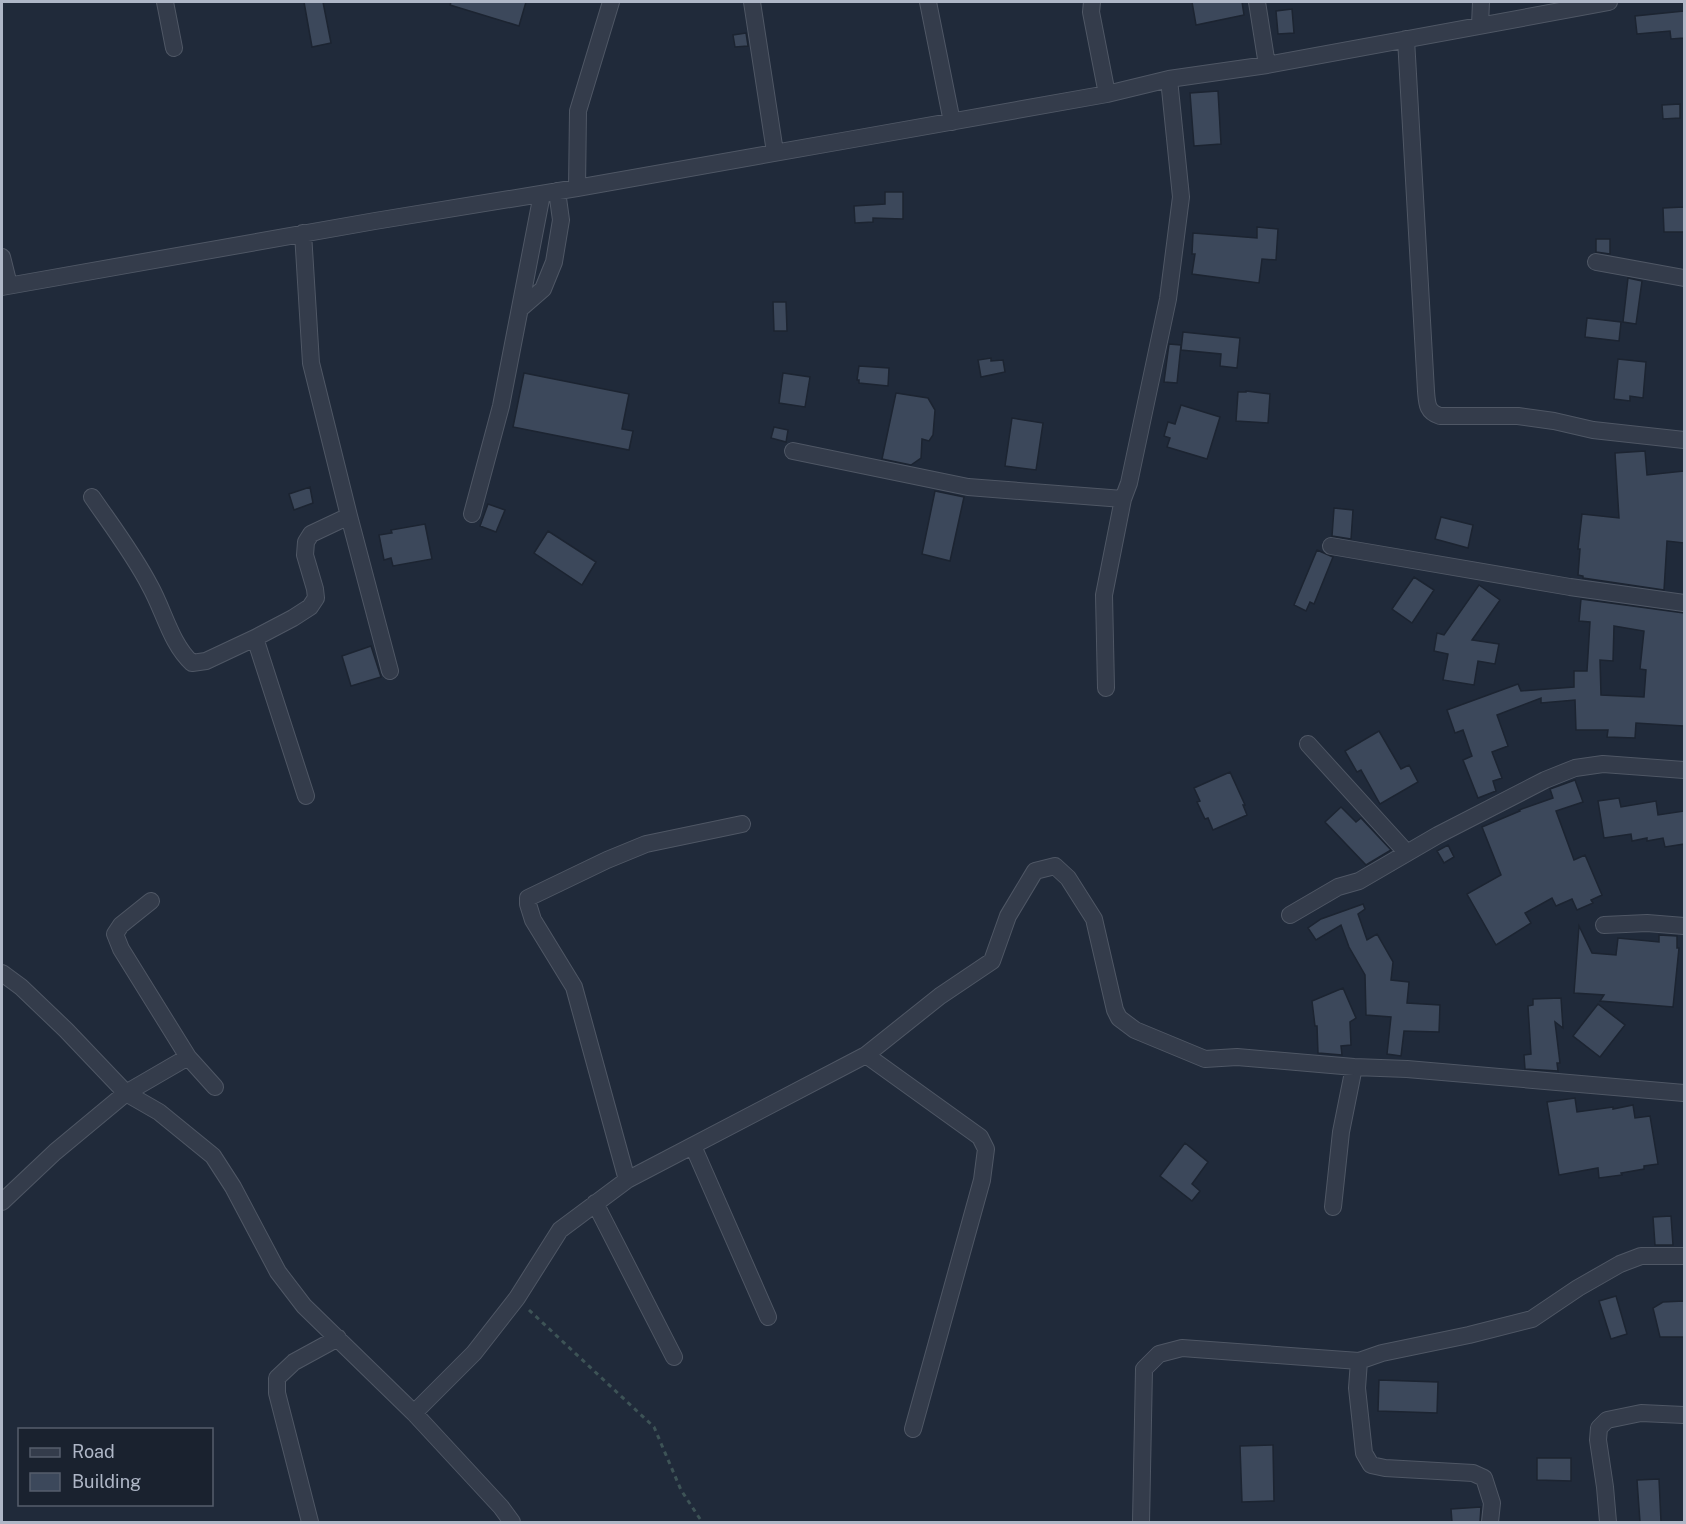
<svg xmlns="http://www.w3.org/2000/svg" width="1686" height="1524" font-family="'Public Sans',sans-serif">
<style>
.building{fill:#3c485b;stroke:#1c2431;stroke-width:1.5;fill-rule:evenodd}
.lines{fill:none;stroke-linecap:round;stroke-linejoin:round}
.minor-casing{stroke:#4f5765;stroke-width:18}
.path{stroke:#3d5356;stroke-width:3;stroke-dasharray:4.5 4.5;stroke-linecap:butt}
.minor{stroke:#343c4b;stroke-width:16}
</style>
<rect width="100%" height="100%" fill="#202a3a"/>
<!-- building -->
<path class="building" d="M304 2H323L331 43 312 47Z
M451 2H526L519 26 450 5Z
M1192 2H1242L1244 15 1196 25Z
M1292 9 1294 33 1278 34 1276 11Z
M1684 11V38L1671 39 1670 31 1637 34 1635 16Z
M746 33 748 46 735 47 733 35Z
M1218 91 1221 144 1194 146 1190 93Z
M1680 104V118L1663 119 1662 105Z
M885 192H903V219L873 218V222L855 223 854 206 885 204Z
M1684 207V232H1664L1663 208Z
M1257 227 1278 229 1276 260 1262 259 1259 283 1192 274 1195 254H1192L1193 233 1257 238Z
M1596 239H1610V254L1596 252Z
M1628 278 1642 281 1636 324 1623 322Z
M773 302H786L787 331H774Z
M1587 318 1621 322 1619 341 1585 337Z
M1183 332 1240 338 1237 368 1220 366 1221 354 1181 350Z
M1169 344 1181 345 1177 383 1164 382Z
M991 358V361L1003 360 1005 372 981 377 978 360Z
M1618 359 1646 362 1643 398 1630 396V401L1614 399Z
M859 366 889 368 888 386 859 383V380H857Z
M524 373 629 394 622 429 633 431 629 450 513 427Z
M783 373 810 377 805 407 779 403Z
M1246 391 1270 394 1268 423 1236 421 1238 392H1246Z
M896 393 928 398 935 410 933 435 929 441 922 439 921 458 911 465 882 459Z
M1181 405 1220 417 1207 459 1167 447 1170 438 1164 436 1168 422 1175 424Z
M1012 418 1043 423 1036 470 1005 466Z
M774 427 788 430 786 442 771 438Z
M1645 451 1647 475 1684 471V543L1667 541 1664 590 1583 578V576L1578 575 1580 549H1578L1582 514 1619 518 1615 453Z
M310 487 313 503 294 510 289 494Z
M935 491 964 497 950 561 922 554Z
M488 504 505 510 496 532 480 526Z
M1334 508 1353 510 1351 539 1332 536Z
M1441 517 1473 525 1468 548 1435 539Z
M425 524 432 559 393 566 391 558 384 560 379 535 392 533 391 530Z
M548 531 596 562 582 585 534 553Z
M1317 550 1333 557 1314 604 1310 602 1306 611 1294 605Z
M1414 577 1434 590 1412 623 1392 609Z
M1479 585 1500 600 1472 640 1499 644 1495 664 1478 661 1474 685 1443 680 1448 654 1434 651 1437 633 1444 635Z
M1581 599 1684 613V726L1636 723 1635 738 1607 737 1608 730H1576L1575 700 1541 703V698L1497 715 1508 746 1492 752 1502 778 1493 781 1496 791 1478 798 1463 760 1472 756 1463 730 1455 733 1447 710 1518 684 1521 691 1574 687V671H1587L1590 622 1579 621ZM1614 626 1644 631 1640 669 1646 670 1644 697 1601 695 1600 660 1613 661Z
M371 646 381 677 351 686 342 656Z
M1379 731 1401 769 1409 765 1418 782 1380 804 1361 770 1357 772 1345 751Z
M1230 772 1245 805H1243L1247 815 1213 830 1208 818 1205 819 1197 802 1200 801 1194 788Z
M1575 780 1583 802 1556 811 1574 860 1585 855 1602 895 1591 900 1593 903 1577 910 1572 899 1556 906 1552 898 1525 913 1531 923 1496 945 1467 894 1501 875 1482 827 1520 811 1519 810 1553 798 1550 789Z
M1619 798 1621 807 1656 801 1658 815 1684 811V844L1665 847 1663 838 1647 841V838L1632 841 1631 834 1604 838 1598 801Z
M1341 807 1356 822 1361 818 1391 850 1366 865 1325 822Z
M1448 845 1454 857 1444 863 1437 851Z
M1363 904 1365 909 1358 914 1367 940 1377 934 1393 962 1391 980 1409 982 1407 1003 1440 1005 1439 1032 1404 1031 1401 1056 1387 1054 1391 1017 1366 1015 1365 975 1349 947 1341 925 1316 940 1308 928 1321 919Z
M1579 926 1592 953 1616 955 1618 938 1659 942V935L1677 936V948H1679L1673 1007 1600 1001 1604 995 1574 993Z
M1343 988 1356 1018 1350 1022 1351 1045 1341 1046 1342 1055 1318 1053 1317 1026H1315L1312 1001Z
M1561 998 1563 1028 1555 1022 1560 1063H1557L1558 1071 1525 1069 1524 1055 1531 1054 1528 1006 1533 1005V999Z
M1598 1004 1625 1025 1600 1057 1573 1036Z
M1575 1098 1577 1112 1613 1107V1109L1633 1105 1635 1118 1650 1116 1658 1164 1644 1166V1169L1621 1173 1622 1175 1599 1178 1598 1168 1559 1175 1547 1102Z
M1185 1143 1208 1162 1192 1184 1200 1191 1192 1201 1160 1176Z
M1671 1216 1673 1245H1655L1653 1217Z
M1616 1296 1627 1334 1611 1339 1599 1301Z
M1684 1301V1337H1660L1653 1308 1663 1302Z
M1379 1380 1438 1382 1437 1413 1378 1411Z
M1273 1445 1274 1501 1242 1502 1240 1446Z
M1537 1458H1571V1481L1537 1480Z
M1659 1479 1661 1522H1640L1637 1480Z
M1481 1507 1480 1522H1452L1451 1509Z"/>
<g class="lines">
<defs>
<path id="minor" d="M165 2 174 48
M752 2 775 152
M928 2 952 122
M1092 2 1091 12 1107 94
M1257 2 1267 65
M1480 25 1481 2
M1406 39 1426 391C1427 404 1427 412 1440 416H1518L1554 421 1593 430 1684 440
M577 188 578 111 611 2
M303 233 311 363 349 516 390 671
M2 257 9 285
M1596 262 1684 278
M2 287 375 221 577 188 848 140 1107 94 1169 79 1267 65 1609 2
M520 309 543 289 554 262 561 220 557 191
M793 451 968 487 1123 499
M92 497C112 526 134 555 150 586 164 611 171 644 192 663L206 661 255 638 293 618 310 607 316 598 315 589 305 555 306 542 311 534 349 516
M472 514 501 406 542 194
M1331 546 1570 587 1684 603
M255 638 306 796
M1106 688 1104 595 1123 499 1129 483 1168 299 1181 197 1169 79
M1308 744 1407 853
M151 901 121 925 115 934 121 949 188 1057 215 1087
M1290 915 1338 887 1359 881 1438 835 1545 780 1575 768 1603 764 1684 770
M1604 925 1647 923 1684 926
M2 973 21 987 66 1030 126 1093 159 1112 213 1156 233 1187 278 1272 304 1306 414 1413 501 1507 512 1522
M866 1055 980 1137 986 1149 982 1180 913 1429
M693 1146 768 1317
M627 1180 574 987 533 920 528 904V898L607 860 646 844 742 824
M2 1202 55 1152 126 1093 188 1057
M595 1203 674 1357
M1333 1207 1341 1132 1354 1067
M414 1413 474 1353 517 1298 560 1230 627 1180 866 1055 940 996 992 961 1008 916 1035 871 1055 866 1068 878 1094 919 1115 1010 1119 1018 1135 1030 1205 1059 1237 1057 1354 1067 1407 1069 1684 1093
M310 1522 277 1393V1378L294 1362 338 1338
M1141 1522 1144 1369 1159 1354 1182 1348 1359 1361
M1490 1522 1492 1503 1484 1478 1473 1473 1385 1468 1371 1465 1364 1453 1357 1388 1359 1361 1382 1353 1469 1335 1532 1319 1578 1288 1620 1264 1641 1256H1684
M1608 1522 1605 1487 1598 1440 1599 1428 1607 1420 1641 1413 1684 1415"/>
</defs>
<!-- minor casing -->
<use href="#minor" class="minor-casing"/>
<!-- path -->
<path class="path" d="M529 1310 654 1427 681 1490 702 1522"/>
<!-- minor -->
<use href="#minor" class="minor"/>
</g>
<!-- border -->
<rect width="1686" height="1524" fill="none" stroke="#afb7c7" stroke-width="6"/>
<!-- legend -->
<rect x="18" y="1428" width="195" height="78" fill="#1a222f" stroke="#565e6c" stroke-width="1.5"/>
<rect x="30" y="1448" width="30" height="9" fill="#343c4b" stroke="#565e6c" stroke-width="1.5"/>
<text x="72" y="1458" font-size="18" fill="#afb7c7">Road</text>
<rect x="30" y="1473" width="30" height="18" fill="#3c485b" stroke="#565e6c" stroke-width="1.5"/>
<text x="72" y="1488" font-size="18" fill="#afb7c7">Building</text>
</svg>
